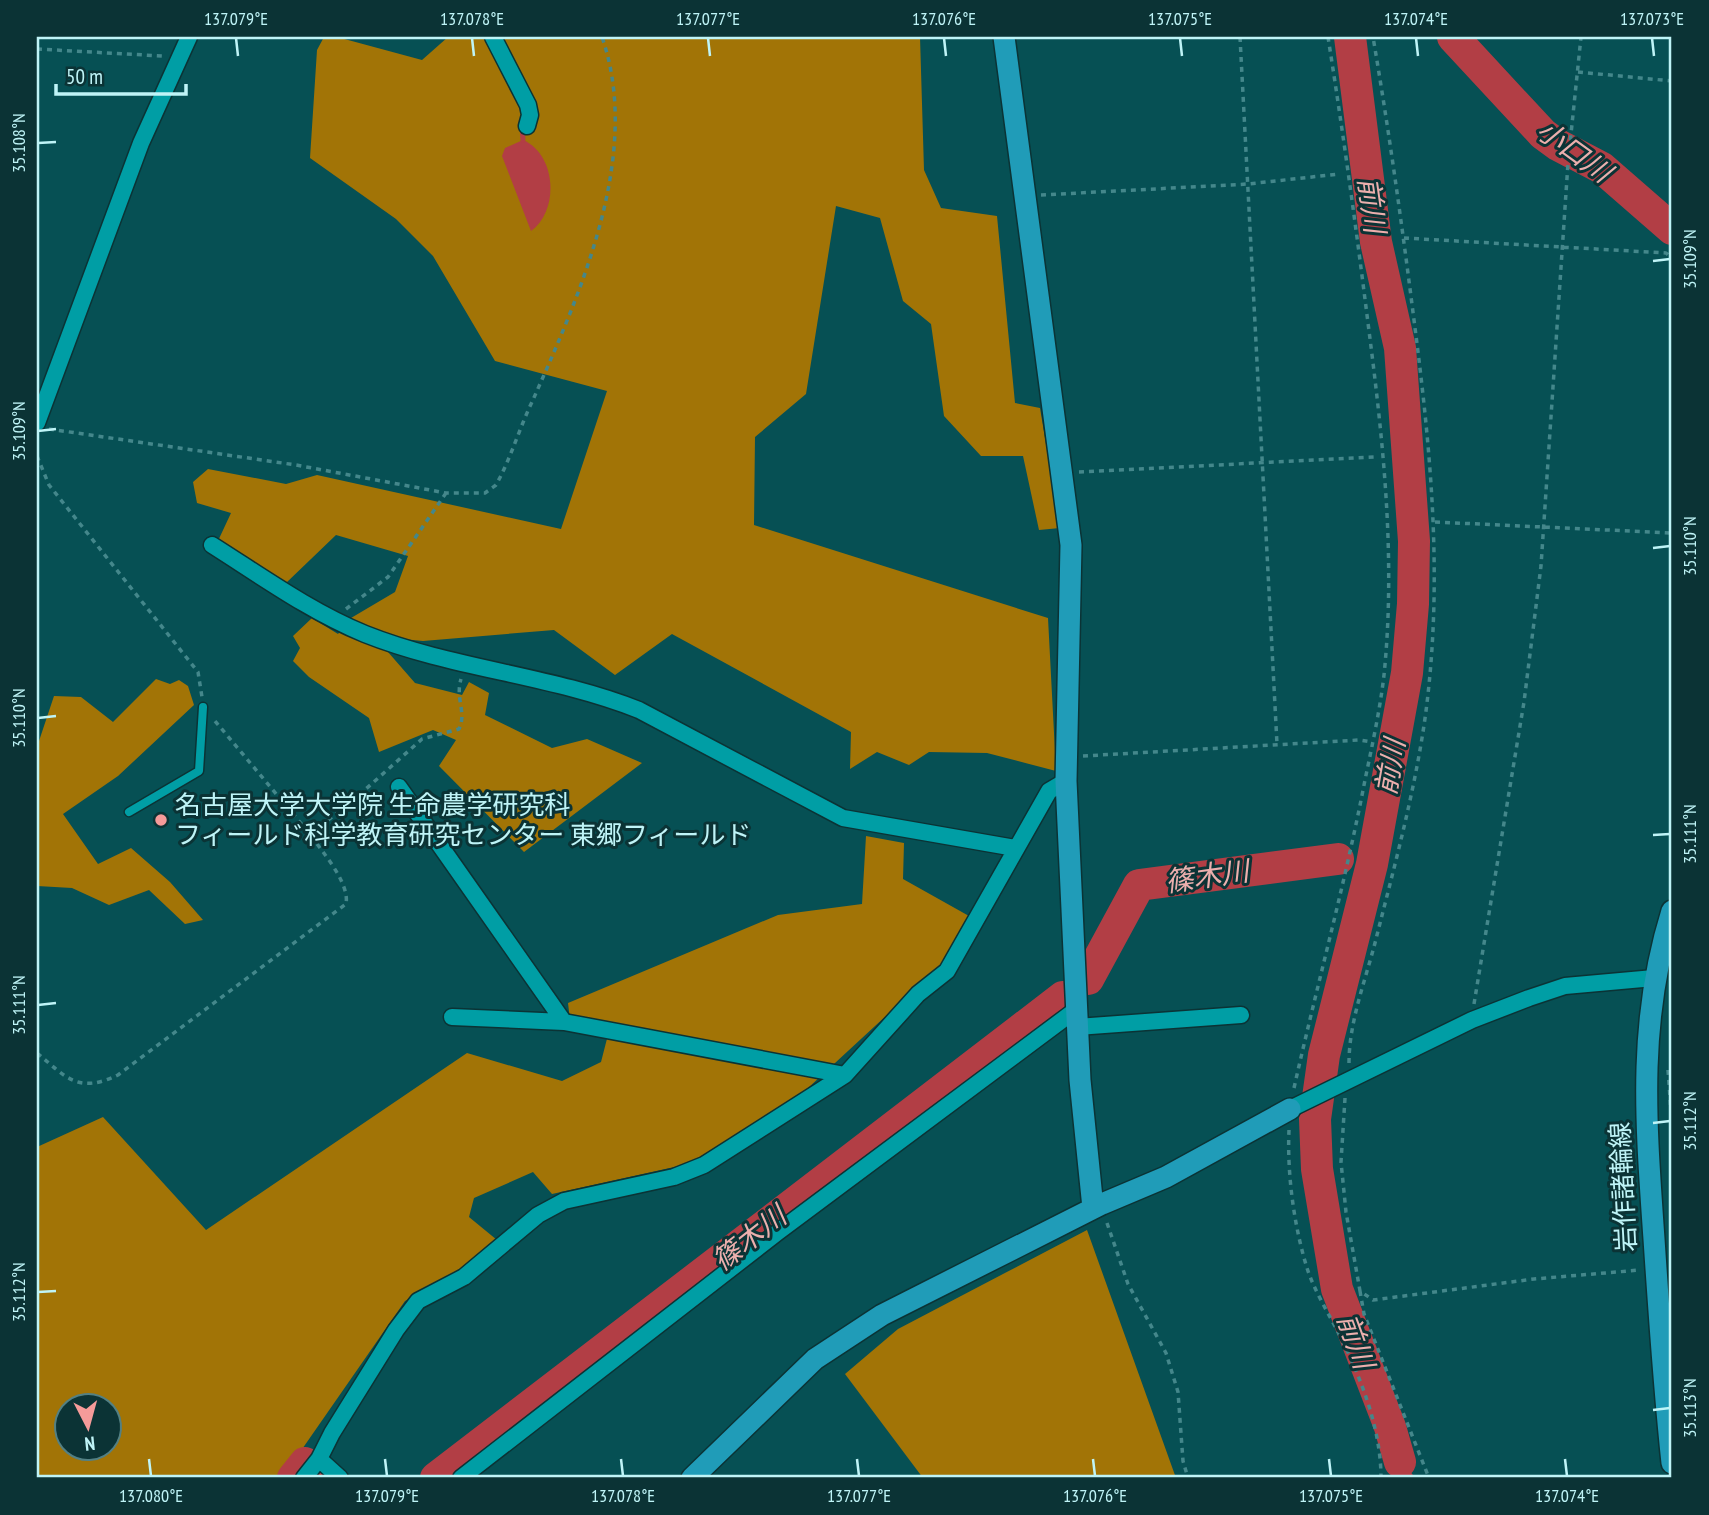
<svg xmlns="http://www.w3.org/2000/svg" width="1709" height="1515" font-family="'PT Sans Narrow','Noto Sans JP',sans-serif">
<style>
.forest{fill:#a27406;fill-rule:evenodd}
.water{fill:#b23e45}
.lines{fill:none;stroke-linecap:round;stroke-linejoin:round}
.stream{stroke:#b23e45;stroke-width:5}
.river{stroke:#b23e45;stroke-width:32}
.lane-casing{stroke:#0b3335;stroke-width:11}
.street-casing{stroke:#0b3335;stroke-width:19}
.secondary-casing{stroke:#0b3335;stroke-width:24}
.path{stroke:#44878b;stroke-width:3.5;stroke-dasharray:5 5;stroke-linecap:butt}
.lane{stroke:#009ea5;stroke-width:8}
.street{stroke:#009ea5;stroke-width:16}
.secondary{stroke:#209cb8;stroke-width:21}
.ticks{fill:none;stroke:#bff4f7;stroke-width:2.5}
.poi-dot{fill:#f59b9a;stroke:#0b3335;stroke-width:2.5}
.labels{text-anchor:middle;stroke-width:6;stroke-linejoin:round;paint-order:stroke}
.poi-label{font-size:26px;fill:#bff4f7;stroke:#0b3335;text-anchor:start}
.street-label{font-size:26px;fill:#bff4f7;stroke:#0b3335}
.water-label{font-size:28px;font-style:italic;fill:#ecafad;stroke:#0b3335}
.neatline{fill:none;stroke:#bff4f7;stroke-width:2.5}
.ticks-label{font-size:18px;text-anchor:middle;fill:#bff4f7}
</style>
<rect width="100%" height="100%" fill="#065054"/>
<!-- forest -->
<path class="forest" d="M324 37H337L422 60 448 37H920L924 170 941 208 997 216 1015 403 1040 408 1060 528 1039 530 1023 456H981L944 416 931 324 903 301 880 218 836 206 806 394 755 437 754 525 1048 618 1056 771 987 753 929 752 909 765 877 752 850 769 851 732 672 634 615 675 554 630 423 641 392 638 388 652 415 683 462 695 469 682 489 693 485 715 552 748 587 739 642 763 524 852 439 766 456 740 433 730 379 752 369 718 309 677 293 661 300 648 293 636 312 618 338 634 351 618 395 592 408 556 336 535 286 583 217 543 231 513 197 503 193 482 208 469 286 484 317 475 561 529 607 391 495 361 433 256 396 219 310 158 317 50Z
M156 679 170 684 179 680 188 686 194 705 118 776 63 814 98 864 131 848 170 882 203 920 185 924 149 890 109 905 72 888 37 886V747L54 696 81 697 113 722Z
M866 836 904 843 903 879 969 916 941 965 795 1100 688 1164 552 1194 533 1172 474 1198 469 1217 497 1240 459 1272 405 1301 282 1478H37V1147L103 1117 206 1230 467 1053 562 1081 601 1062 610 1027 570 1020 568 1003 778 915 862 904ZM66 1406H108V1448H66Z
M1087 1230 1176 1478H923L845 1374 898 1329Z"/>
<!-- water -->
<path class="water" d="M523 140C556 154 560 210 531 231L502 156 505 148Z"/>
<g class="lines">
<!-- stream -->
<path class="stream" d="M522 126 523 140
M1400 1462 1412 1478"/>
<!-- river -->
<path class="river" d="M1350 37 1376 242 1400 348 1414 541 1413 604 1407 673 1372 864 1324 1055 1315 1119 1317 1169 1337 1289 1390 1427 1400 1462
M1453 37 1543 134 1558 145 1602 168 1672 229
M1088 979 1139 885 1338 859
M293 1478 305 1463 322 1478
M436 1478 1063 997"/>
<defs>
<path id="lane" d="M129 812 199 771 203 707"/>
<path id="street" d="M493 37 528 105 530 115 527 126
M37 423 141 143 189 37
M212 545C261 576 311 612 365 634 453 669 551 675 639 710L843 818 1015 848
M399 787 564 1022
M452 1017 564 1022 845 1075
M1077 1027 1241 1015
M1290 1109 1472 1020 1529 998 1565 986 1654 978
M319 1459 340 1478
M304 1478 319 1459 332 1433 396 1330 418 1301 464 1277 538 1215 564 1201 674 1177 704 1165 845 1075 918 994 947 971 1049 791 1066 781
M461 1478 778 1232 1077 1009"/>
<path id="secondary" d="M1004 37 1071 545 1066 781 1080 1080 1093 1208
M1672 911C1637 1023 1646 1124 1654 1239 1659 1314 1664 1388 1672 1463
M692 1478 815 1359 882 1315 1102 1204 1166 1177 1290 1109"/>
</defs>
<!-- lane casing -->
<use href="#lane" class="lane-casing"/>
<!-- street casing -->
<use href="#street" class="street-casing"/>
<!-- secondary casing -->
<use href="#secondary" class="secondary-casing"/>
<!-- path -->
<path class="path" d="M1240 37 1277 744
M37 49 162 56
M1578 72 1672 81
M1041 195 1248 184 1339 174
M1404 238 1666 253 1672 258
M49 429 296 465 446 493H485L496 485C511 458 519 429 532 402 580 294 643 155 602 37
M37 456 49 485 198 672 202 697
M1079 472 1374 457
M1435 522 1672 533
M346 609 388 577 446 493
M215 721 309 833
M1083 756 1359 740 1372 742
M1474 1004 1524 702 1541 566 1568 163 1581 37
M37 1053C67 1078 78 1094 118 1075L346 904C350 882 321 851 310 834L349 804 422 739 459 729C467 712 455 699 461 679
M1349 1063C1349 1021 1366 979 1376 939 1395 864 1416 787 1426 711 1443 578 1431 452 1414 320 1402 225 1389 131 1373 37
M1668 1070 1672 1126
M1294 1088C1317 985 1345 884 1365 780 1372 746 1380 710 1384 675 1396 557 1383 440 1368 323 1356 227 1343 132 1328 37
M1345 1098 1341 1162 1346 1212 1360 1291 1373 1300 1534 1279 1640 1270
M1289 1130C1287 1174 1294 1226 1307 1268 1315 1293 1331 1317 1342 1340 1363 1383 1381 1431 1381 1478
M1107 1223 1128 1284 1166 1353 1178 1392 1183 1461 1188 1478
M1360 1291 1364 1314 1429 1478
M1371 1478 1381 1477"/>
<!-- lane -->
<use href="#lane" class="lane"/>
<!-- street -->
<use href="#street" class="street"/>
<!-- secondary -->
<use href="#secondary" class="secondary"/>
</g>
<!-- ticks -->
<path class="ticks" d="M236 38 238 56M472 38 474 56M708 38 710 56M944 38 946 56M1180 38 1182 56M1416 38 1418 56M1652 38 1654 56M38 143 56 142M1653 261 1670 259M38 431 56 429M1653 548 1670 546M38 718 56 716M1653 835 1670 834M38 1005 56 1003M1653 1123 1670 1121M38 1292 56 1291M1653 1410 1670 1408M149 1459 151 1476M385 1459 387 1476M621 1459 623 1476M857 1459 859 1476M1093 1459 1095 1476M1329 1459 1331 1476M1565 1459 1567 1476"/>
<!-- markers -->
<circle class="poi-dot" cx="161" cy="820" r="7"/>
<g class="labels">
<!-- poi labels -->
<g class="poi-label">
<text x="175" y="814">名古屋大学大学院 生命農学研究科<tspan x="175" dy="30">フィールド科学教育研究センター 東郷フィールド</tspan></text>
</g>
<!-- street labels -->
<g class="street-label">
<text transform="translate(1623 1187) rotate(-93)" y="9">岩作諸輪線</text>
</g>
<!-- water labels -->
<g class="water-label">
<text transform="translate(1574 151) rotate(36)" y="10">小口川</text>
<text transform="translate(1372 205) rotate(82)" y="10">前川</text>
<text transform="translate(1390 767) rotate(-80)" y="10">前川</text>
<text transform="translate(1207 876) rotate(-8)" y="10">篠木川</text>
<text transform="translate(749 1238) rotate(-38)" y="10">篠木川</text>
<text transform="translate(1356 1341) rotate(70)" y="10">前川</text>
</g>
</g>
<!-- border -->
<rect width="1709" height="1515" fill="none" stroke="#0b3335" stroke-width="77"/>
<!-- north arrow -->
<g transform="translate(88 1427) rotate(174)"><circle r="33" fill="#0b3335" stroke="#538083" stroke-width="2"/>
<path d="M0-5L12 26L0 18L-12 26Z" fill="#f59b9a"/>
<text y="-10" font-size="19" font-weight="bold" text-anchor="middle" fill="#bff4f7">N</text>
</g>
<!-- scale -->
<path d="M56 84v10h130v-10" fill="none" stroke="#bff4f7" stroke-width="3.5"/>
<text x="66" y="84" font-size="21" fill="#bff4f7" stroke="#0b3335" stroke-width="5" paint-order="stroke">50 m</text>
<rect x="38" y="38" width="1632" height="1438" class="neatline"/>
<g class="ticks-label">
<text x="236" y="25">137.079°E</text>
<text x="472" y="25">137.078°E</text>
<text x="708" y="25">137.077°E</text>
<text x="944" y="25">137.076°E</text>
<text x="1180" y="25">137.075°E</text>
<text x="1416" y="25">137.074°E</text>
<text x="1652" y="25">137.073°E</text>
<text transform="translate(19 143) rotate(-90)" y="6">35.108°N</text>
<text transform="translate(1690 259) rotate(-90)" y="6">35.109°N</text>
<text transform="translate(19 431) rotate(-90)" y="6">35.109°N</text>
<text transform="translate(1690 546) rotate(-90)" y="6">35.110°N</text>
<text transform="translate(19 718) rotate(-90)" y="6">35.110°N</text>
<text transform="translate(1690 834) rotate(-90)" y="6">35.111°N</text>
<text transform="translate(19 1005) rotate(-90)" y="6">35.111°N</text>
<text transform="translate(1690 1121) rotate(-90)" y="6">35.112°N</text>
<text transform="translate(19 1292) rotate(-90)" y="6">35.112°N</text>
<text transform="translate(1690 1408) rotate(-90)" y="6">35.113°N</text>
<text x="151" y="1502">137.080°E</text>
<text x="387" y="1502">137.079°E</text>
<text x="623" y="1502">137.078°E</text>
<text x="859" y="1502">137.077°E</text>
<text x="1095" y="1502">137.076°E</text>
<text x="1331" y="1502">137.075°E</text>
<text x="1567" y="1502">137.074°E</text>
</g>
</svg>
